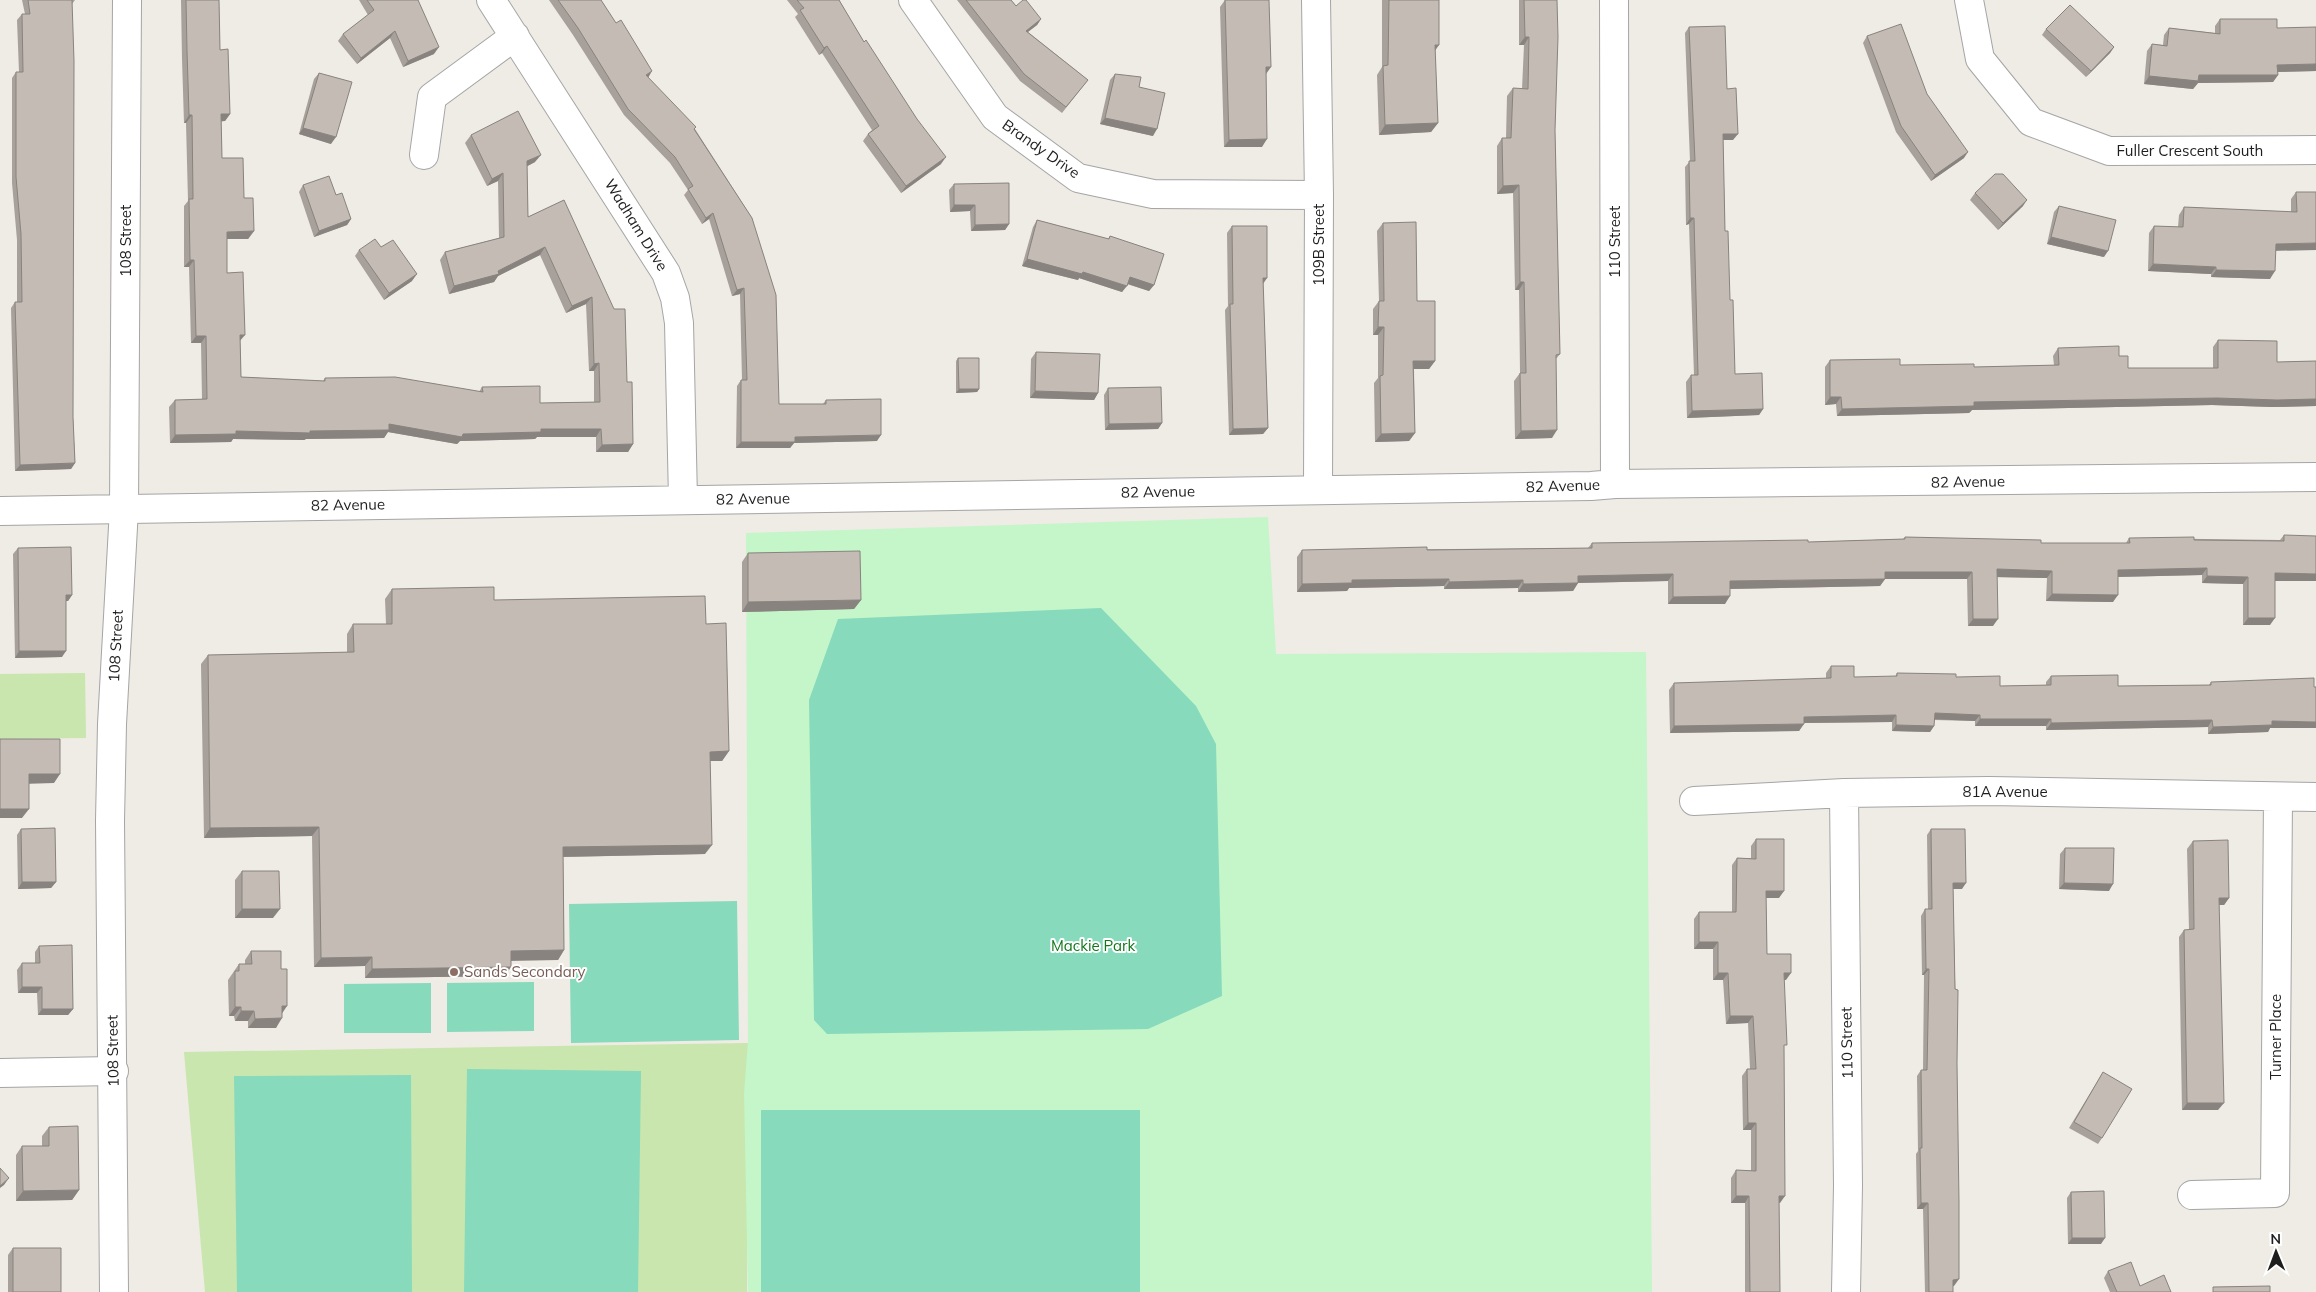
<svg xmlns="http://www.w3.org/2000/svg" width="2316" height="1292" font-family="Mulish,sans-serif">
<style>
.grass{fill:#c8e6ad}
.park{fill:#c4f6c9}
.pitch{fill:#87dabb}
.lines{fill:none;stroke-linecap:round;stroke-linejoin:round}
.minor-casing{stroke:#a5a5a5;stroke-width:30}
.tertiary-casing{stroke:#a5a5a5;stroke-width:30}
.minor{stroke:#fff;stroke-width:28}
.tertiary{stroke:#fff;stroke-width:28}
.wall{fill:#a8a19b}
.shaded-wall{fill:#88837e}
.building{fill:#c3bbb4;stroke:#88837e}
.education-dot{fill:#8d6e63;stroke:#fff;stroke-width:2}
.labels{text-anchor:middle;stroke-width:4;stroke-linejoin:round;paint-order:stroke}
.street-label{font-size:15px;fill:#1e1e1e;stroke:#fff}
.park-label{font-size:15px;fill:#11771b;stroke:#fff}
.education-label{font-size:15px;fill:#785e54;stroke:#fff;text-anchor:start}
</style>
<rect width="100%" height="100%" fill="#efebe5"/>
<!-- grass -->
<path class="grass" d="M85 673 86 738 0 739V674Z
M748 1043 747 1292H205L184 1052Z"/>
<!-- park -->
<path class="park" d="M1268 517 1276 654 1646 652 1652 1292H748L744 1094 748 1041 746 533Z"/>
<!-- pitch -->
<path class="pitch" d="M1101 608 1196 706 1216 744 1222 996 1148 1029 827 1034 814 1020 809 700 838 619Z
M737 901 739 1040 571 1043 569 904Z
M534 982V1031L447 1032V983Z
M431 983V1033H344V984Z
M467 1069 641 1071 638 1292H464Z
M411 1075 412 1292H237L234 1076Z
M761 1110H1140V1292H761Z"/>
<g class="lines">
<defs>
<path id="minor" d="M491 0 666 273 675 298 679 323 683 499
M913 0 995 117 1078 178 1153 194 1319 195
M1316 0 1319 195 1318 490
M1614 0 1615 484
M1969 0 1980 59 2031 122 2109 151 2316 150
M424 155 432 97 515 36
M124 509 127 0
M0 511 1591 486 1615 484 2316 477
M1844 793 1848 1186 1846 1292
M1694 801 1844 793 1989 791 2316 797
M0 1073 114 1071
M2192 1195 2275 1193 2278 797"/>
<path id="tertiary" d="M114 1292 110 821 112 724 124 509"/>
</defs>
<!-- minor casing -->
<use href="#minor" class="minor-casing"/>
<!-- tertiary casing -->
<use href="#tertiary" class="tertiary-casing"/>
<!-- minor -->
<use href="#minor" class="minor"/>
<!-- tertiary -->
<use href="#tertiary" class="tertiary"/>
</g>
<!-- wall -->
<path class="wall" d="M22 0H75L72 4 73 417 75 463 71 469 15 471 11 308 15 302H17V240L12 183V78L16 72H19L17 20 22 14H25Z
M181 0H219L220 50 230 114 225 121H221L222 158 244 198 254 231 248 239H227V273L240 341 241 377 323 381 325 378 479 392 482 387 540 403 594 402V371H589L586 304 566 313 540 255 498 276 494 282 449 294 440 260 445 252 499 238 498 181 487 186 465 143 471 135 535 162 527 166 528 217 564 200 627 382 633 444 628 452H596V437H537L535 439 460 441 457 444 388 432 384 438 306 439 304 440 233 439 231 442 170 443 169 407 175 400 202 399 201 343H191L189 267H184V206L188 201 186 123H184L182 59Z
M359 0H418L434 54 403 67 390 38 357 64 338 41 343 34 368 15Z
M549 0H601L648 78 695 129 752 218 779 404H823L826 400 877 441 794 443 790 448H736L737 386 741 380H742L740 294 732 296 709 219 702 224 684 195 688 190 670 163 624 115 573 35Z
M787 0H839L864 42 941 164 901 193 863 141 868 134 872 130 822 53 819 55 795 17 798 14Z
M957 0H1011L1016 6 1041 19 1037 25 1028 32 1088 80 1062 113 1020 81Z
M1225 0 1266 74 1262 147H1224L1220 7Z
M1382 0H1439L1435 51 1438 123 1431 132 1379 135 1377 75 1382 67Z
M1519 0H1557L1555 130 1560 354 1556 359 1552 438 1515 439 1514 381 1520 373 1519 290H1515L1513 193 1497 194V146L1502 138H1506L1507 96 1513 88 1522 89 1524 45H1519Z
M2220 19 2277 28 2316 71 2278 72V75L2273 82 2198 83 2193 89 2144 84 2147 51 2152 44 2163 45 2164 35 2169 28 2215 33V26Z
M1689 27 1727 89 1733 140H1723L1725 231 1735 374 1763 409 1759 415 1687 418 1686 382 1691 375H1694L1689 224 1686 225 1685 167 1690 161 1685 33Z
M2046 29 2114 47 2110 53 2086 77 2042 35Z
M1867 36 1927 94 1964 158 1931 181 1896 132 1863 43Z
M319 73 331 144 299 134 314 79Z
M1115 74 1139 87 1153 136 1100 124 1110 80Z
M954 184 1009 224 1005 230 971 231 970 211 950 212 949 190Z
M303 185 336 195 351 219 347 225 314 237 299 192Z
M2296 192H2316L2275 251 2270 279 2211 277V274L2148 271 2149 233 2154 226 2178 227 2179 215 2184 207 2291 212V199Z
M1975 193 2023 206 1998 230 1970 200Z
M2059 206 2104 257 2047 244 2054 212Z
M1037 220 1108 239 1110 236 1154 285 1149 291 1127 284 1122 292 1079 278 1078 280 1022 266 1033 227Z
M1383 223 1417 301 1435 361 1429 369H1414L1415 433 1409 441 1375 442 1374 383 1378 378V335H1373V309L1379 301 1377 231Z
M1232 226 1263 284 1268 428 1263 434 1229 435 1225 310 1228 306 1227 233Z
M359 250 412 281 384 300 355 256Z
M2218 340 2277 362 2316 361V406L2272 407 2212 405 1972 410 1969 413 1837 416 1836 404 1825 405V367L1830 360 1900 365 1974 367 2054 365 2053 356 2058 348 2119 356 2128 368H2213V347Z
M1036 352 1098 393 1094 400 1030 398 1031 359Z
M958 358 979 389 977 392 956 393V361Z
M1108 388 1162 423 1158 429 1105 430 1104 395Z
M2284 535 2316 581H2275L2270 625H2243V584L2202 583V575L2118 577 2113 602 2046 601 2047 578 1997 577 1993 626H1968L1967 579H1885L1880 586 1730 589 1725 604H1668V581L1578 583 1573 591 1518 592V588L1444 589V586L1349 588 1347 591 1297 592V557L1302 550 1588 548 1592 543 1808 542 1903 539 1905 537 2041 543H2126L2129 538 2280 540Z
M18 548 72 595 68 601H66L62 657 15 658 13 554Z
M748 553 861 600 854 609 742 612V562Z
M392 589 494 600 706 624 729 751 722 761H710L705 854 563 857 564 950 558 960H511L505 976 365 978V966L314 967 312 836 204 838 201 664 208 655 347 652V634L353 624H386L385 599Z
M1831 666 1854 677H1895L1897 673 1956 677 2000 686 2046 685V682L2051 676 2118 686 2209 685 2211 682 2270 728 2268 732 2208 734V727L2046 730V726H1975V721L1934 720V726L1930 732 1892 731V722L1804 723 1799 731 1670 733 1669 690 1674 683 1826 679V673Z
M21 829 56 882 51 888 18 889 17 835Z
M1931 829 1962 889H1953L1957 1063 1954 1286H1953V1292H1925L1923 1209H1917L1916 1154 1918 1151 1917 1076 1921 1070H1923L1924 975H1922L1921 916 1925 909H1928L1927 835Z
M1756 839 1779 898H1766L1767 954 1786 980H1784V1050L1780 1203H1779L1780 1292H1745V1203H1731V1178L1736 1170 1751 1171V1130H1743L1742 1076 1747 1069H1750L1748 1023 1726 1024 1723 980H1713V949H1694V919L1699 912H1732V865L1737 858H1751V846Z
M2193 841 2229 898 2224 905H2219L2218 1110H2182L2179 937 2184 930H2189L2187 849Z
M2065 848 2109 891 2059 889 2060 854Z
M242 871 273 918H235V880Z
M39 946 73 1009 68 1015H38L37 993H18L17 970 22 963H35V952Z
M251 951 282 1013 276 1028H248V1021H235L234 1016H229L228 980 239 964H245V960Z
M2103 1072 2102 1138 2098 1144 2069 1128Z
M49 1127 79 1190 72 1200 16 1201V1155L22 1146H42V1136Z
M2071 1192 2101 1244H2068L2067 1198Z
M13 1248 61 1292H8V1255Z
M2108 1271 2140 1286 2171 1292H2110L2104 1278Z"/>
<!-- shaded-wall -->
<path class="shaded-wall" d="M1041 19 1037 25 1021 37 1026 31Z
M395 31 390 38 357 64 361 58Z
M1525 37H1529L1524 45H1519Z
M1435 45H1439L1432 55Z
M827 46 822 53 819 55 824 48Z
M439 47 434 54 403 67 408 61Z
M2114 47 2110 53 2086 77 2091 71Z
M2316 64V71L2272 72 2277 65Z
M1266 67H1271L1266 74Z
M652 71 648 78 646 75Z
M2199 75H2278L2273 82 2198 83 2193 89 2144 84 2149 76Z
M221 114H230L225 121 216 122Z
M189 115H192L186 123H184Z
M1105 118 1157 129 1153 136 1100 124Z
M1438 123 1431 132 1379 135 1385 125Z
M303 128 336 137 331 144 299 134Z
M1723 134H1738L1733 140H1718Z
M1267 139 1262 147H1224L1229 140Z
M1968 152 1964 158 1931 181 1935 175Z
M541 155 535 162 522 169 527 161Z
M946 157 941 164 901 193 906 186Z
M503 173 498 181 487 186 492 179Z
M1519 185 1513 193 1497 194 1503 186Z
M2027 200 2023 206 1998 230 2003 223Z
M954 205H975L970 211 950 212Z
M713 213 709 219 702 224 706 218Z
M1690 218H1694L1689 224 1686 225Z
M351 219 347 225 314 237 319 231Z
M1009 224 1005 230 971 231 975 225Z
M254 231 248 239H222L227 232Z
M2051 237 2108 251 2104 257 2047 244Z
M2316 243V250L2271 251 2276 244Z
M545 247 540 255 498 276 494 282 449 294 454 286 498 271Z
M1027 259 1083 272 1127 286 1122 292 1079 278 1078 280 1022 266Z
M190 260H194L189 267H184Z
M2153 264 2216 267 2211 274 2148 271Z
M2216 270 2275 271 2270 279 2211 277Z
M417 274 412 281 384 300 389 293Z
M1130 277 1154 285 1149 291 1125 283Z
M1263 278H1267L1263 284Z
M1520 282H1524L1519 290H1515Z
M744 288 740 294 732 296 737 290Z
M592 297 586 304 566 313 572 306Z
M1378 327H1384L1378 335H1373Z
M240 335H245L239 342Z
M196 336H206L201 343H191Z
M1413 361H1435L1429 369H1408Z
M599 363 594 371H589L594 364Z
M959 389H979L977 392 956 393Z
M1035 391 1098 393 1094 400 1030 398Z
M1830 397H1841L1836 404 1825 405Z
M2217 398 2316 399V406L2272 407 2212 405 1972 410 1969 413 1837 416 1842 409 1974 402Z
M1763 409 1759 415 1687 418 1692 411Z
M1162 423 1158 429 1105 430 1109 424Z
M389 424 463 434 541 429H601L596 437H537L535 439 460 441 457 444 388 432 384 438 306 439 304 440 233 439 231 442 170 443 175 435 236 431H310Z
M1268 428 1263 434 1229 435 1233 429Z
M1557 430 1552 438 1515 439 1521 431Z
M1415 433 1409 441 1375 442 1381 434Z
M881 435 877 441 794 443 790 448H736L741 442 795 437Z
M633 444 628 452H596L602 445Z
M75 463 71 469 15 471 20 465Z
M2207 568 2202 575 2113 577 2118 570Z
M1997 569 2052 571 2047 578 1992 577Z
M1885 572H1972L1967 579H1880Z
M2275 573 2316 574V581H2270Z
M1673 574 1668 581 1573 583 1578 576Z
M2207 576 2248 577 2243 584 2202 583Z
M1449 579 1444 586 1349 588 1347 591 1297 592 1302 584 1352 580Z
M1885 579 1880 586 1725 589 1730 581Z
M1523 580 1518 588 1444 589 1449 582Z
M1578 583 1573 591 1518 592 1523 584Z
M2052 594 2118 595 2113 602 2046 601Z
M66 595H72L68 601H62Z
M1730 596 1725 604H1668L1673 597Z
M861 600 854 609 742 612 748 602Z
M2248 618H2275L2270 625H2243Z
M1973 619H1998L1993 626H1968Z
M19 651H66L62 657 15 658Z
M1935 713 1980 715 1975 721 1930 719Z
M1896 715 1892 722 1799 723 1804 717Z
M1980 719H2051L2046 726H1975Z
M2212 720 2208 727 2046 730 2051 723Z
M2272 721 2316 722V728H2270L2268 732 2208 734 2213 727Z
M1804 724 1799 731 1670 733 1674 726Z
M1896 725 1934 726 1930 732 1892 731Z
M729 751 722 761H704L710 752Z
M29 774H60L54 783 22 784Z
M0 809H29L22 818H0Z
M319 827 312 836 204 838 210 828Z
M712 845 705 854 556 857 563 847Z
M22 882H56L51 888 18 889Z
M1953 883H1966L1962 889H1948Z
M2064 883 2113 884 2109 891 2059 889Z
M1766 891H1784L1779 898H1761Z
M2219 898H2229L2224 905H2214Z
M242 909H280L273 918H235Z
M1699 942H1718L1713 949H1694Z
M564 950 558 960 505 961 511 951Z
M372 957 365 966 314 967 321 958Z
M511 967 505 976 365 978 372 969Z
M1926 969H1929L1924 975H1922Z
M1718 973H1728L1723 980H1713Z
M1784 973H1791L1786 980H1779Z
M22 987H42L37 993H18Z
M282 1006H287L281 1015Z
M235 1007H241L234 1016H229Z
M42 1009H73L68 1015H38Z
M241 1011H254L248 1021H235Z
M1730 1016H1753L1748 1023 1726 1024Z
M282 1018 276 1028H248L255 1019Z
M2187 1103H2224L2218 1110H2182Z
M1748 1123H1756L1751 1130H1743Z
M9 1178 4 1185 0 1188V1186Z
M79 1190 72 1200 16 1201 23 1191Z
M1736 1196H1749L1745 1203H1731Z
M1779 1196H1785L1780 1203H1774Z
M1921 1203H1928L1923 1209H1917Z
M2072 1238H2105L2101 1244H2068Z
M1959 1279 1954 1286H1949L1953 1280Z"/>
<!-- building -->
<path class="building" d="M28 0H72L74 61 73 417 75 463 20 465 15 302H22L21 234 16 177V72H23L22 14H30Z
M186 0H219L220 50 228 49 230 114H221L222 158H243L244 198H253L254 231 227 232V273L243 272 245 335H240L241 377 325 381V378L395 377 483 392 482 387 540 386V403L600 402 599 363 594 364 592 297 572 306 545 247 498 271 499 274 454 286 445 252 504 237 503 173 492 179 471 135 518 111 541 155 527 161 528 217 564 200 614 309H625L627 382H632L633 444 602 445 601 429H541V432L463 434 462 437 389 424V430L310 431V433L236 431V434L175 435V400L207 399 206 336H196L194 260H190L189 199H193L192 115H189L187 51Z
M367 0H418L439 47 408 61 395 31 361 58 343 34 374 10Z
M558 0H601L616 23 621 20 652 71 646 75 696 127 694 129 752 218 776 295 779 404H826V400L881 399V435L795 437V442H741V380H747L744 288 737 290 713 213 706 218 688 189 693 186 675 157 628 109 578 28Z
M797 0H839L864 42 866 40 917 119 946 157 906 186 868 134 879 126 827 46 824 48 800 10 804 8Z
M966 0H1011L1016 6 1023 0H1026L1041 19 1026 31 1088 80 1066 107 1024 74Z
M1225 0H1269L1271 67H1266L1267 139 1229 140Z
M1389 0H1439V45H1435L1438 123 1385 125 1383 66 1388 65Z
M1524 0H1557L1558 37 1555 130 1560 354 1556 355 1557 430 1521 431 1520 373H1526L1524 282H1520L1519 185 1503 186 1502 138H1511L1513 88 1528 89 1529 37H1525Z
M2070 5 2114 47 2091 71 2046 29Z
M2220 19H2277V28L2316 27V64L2277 65 2278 75H2199L2198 81 2149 76 2152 44 2167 46 2169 28 2220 34Z
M1901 24 1927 94 1968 152 1935 175 1901 126 1867 36Z
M1725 26 1727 89 1736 88 1738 134H1723L1725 231H1728L1730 300H1733L1735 374 1762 373 1763 409 1692 411 1691 375H1698L1694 218H1690L1689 161H1695L1689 27Z
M319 73 352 82 336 137 303 128Z
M1115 74 1141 77 1139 87 1165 93 1157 129 1105 118Z
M1995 174H2003L2027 200 2003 223 1975 193Z
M329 176 336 195 342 193 351 219 319 231 303 185Z
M1009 183V224L975 225V205H954V184Z
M2296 192H2316V243L2276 244 2275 271 2216 270V267L2153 264 2154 226 2183 227 2184 207 2297 212Z
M2059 206 2116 220 2108 251 2051 237Z
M1037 220 1109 239 1110 236 1164 254 1154 285 1130 277 1127 286 1083 272 1082 274 1027 259Z
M1416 222 1417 301H1435V361H1413L1415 433 1381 434 1380 376 1383 375 1384 327H1378L1379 301H1384L1383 223Z
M1232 226H1267V278H1263L1268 428 1233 429 1230 304H1233Z
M375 239 381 247 393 240 417 274 389 293 359 250Z
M2218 340 2277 341V362L2316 361V399L2277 400 2217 398 1974 402V406L1842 409 1841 397H1830V360L1900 359V365L1974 364V367L2059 365 2058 348 2119 346V356H2128V368H2218Z
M1036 352 1100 354 1098 393 1035 391Z
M958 358H979V389H959Z
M1161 387 1162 423 1109 424 1108 388Z
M2284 535 2316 536V574L2275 573V618H2248V577L2207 576V568L2118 570V595L2052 594V571L1997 569 1998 619H1973L1972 572H1885V579L1730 581V596L1673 597V574L1578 576V583L1523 584V580L1449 582V579L1352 580V583L1302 584V550L1427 547V550L1592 548V543L1808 540V542L1905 539V537L2041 540V543H2130L2129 538 2194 537V540L2284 541Z
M71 547 72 595H66V651H19L18 548Z
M860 551 861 600 748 602V553Z
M494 587V600L705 596 706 624 726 623 729 751 710 752 712 845 563 847 564 950 511 951V967L372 969V957L321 958 319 827 210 828 208 655 354 652 353 624H392V589Z
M1831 666H1854V677L1897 676V673L1956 674V677L2000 676V686L2051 685V676L2118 675V686L2211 685V682L2314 678V687H2316V722L2272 721V725L2213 727 2212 720 2051 723V719H1980V715L1935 713 1934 726 1896 725V715L1804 717V724L1674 726V683L1831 678Z
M0 739H60V774H29V809H0Z
M55 828 56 882H22L21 829Z
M1931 829H1965L1966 883H1953L1955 989 1958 990 1957 1063 1959 1202V1279L1953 1280V1292H1929L1928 1203H1921L1920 1148H1922L1921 1070H1927L1929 969H1926L1925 909H1932Z
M1756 839H1784V891H1766L1767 954H1791V973H1784L1787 1045H1784L1785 1196H1779L1780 1292H1750L1749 1196H1736V1170L1756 1171V1123H1748L1747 1069H1756L1753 1016H1730L1728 973H1718V942H1699V912H1736L1737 858 1756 859Z
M2228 840 2229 898H2219L2224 1103H2187L2184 930 2194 929 2193 841Z
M2065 848H2114L2113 884 2064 883Z
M242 871H279L280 909H242Z
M72 945 73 1009H42V987H22V963H40L39 946Z
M251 951H281V969H287V1006H282V1018L255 1019 254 1011H241V1007H235V971H239V964H252Z
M2103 1072 2132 1089 2102 1138 2074 1122Z
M78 1126 79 1190 23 1191 22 1146H49V1127Z
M0 1168 9 1178 0 1186Z
M2104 1191 2105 1238H2072L2071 1192Z
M13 1248H61V1292H13Z
M2131 1262 2140 1286 2164 1275 2171 1292H2117L2108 1271Z
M2270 1286V1292H2213V1287Z"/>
<!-- markers -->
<circle class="education-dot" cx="454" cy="972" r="5"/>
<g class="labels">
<!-- street labels -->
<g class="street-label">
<text transform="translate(1041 149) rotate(35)" y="5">Brandy Drive</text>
<text x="2190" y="156">Fuller Crescent South</text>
<text transform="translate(636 225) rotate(58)" y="5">Wadham Drive</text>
<text transform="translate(126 241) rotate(-90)" y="5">108 Street</text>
<text transform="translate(1615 242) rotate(-90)" y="5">110 Street</text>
<text transform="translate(1319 245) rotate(-90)" y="5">109B Street</text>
<text transform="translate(1968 482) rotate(-1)" y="5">82 Avenue</text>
<text transform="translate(1563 486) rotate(-2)" y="5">82 Avenue</text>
<text transform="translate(1158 492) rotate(-1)" y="5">82 Avenue</text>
<text transform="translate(753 499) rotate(-1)" y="5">82 Avenue</text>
<text transform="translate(348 505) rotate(-1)" y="5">82 Avenue</text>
<text transform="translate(116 646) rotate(-87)" y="5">108 Street</text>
<text x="2005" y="797">81A Avenue</text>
<text transform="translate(2276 1037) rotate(-90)" y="5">Turner Place</text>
<text transform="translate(1847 1043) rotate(-91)" y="5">110 Street</text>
<text transform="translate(113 1051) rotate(-91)" y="5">108 Street</text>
</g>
<!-- park labels -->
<g class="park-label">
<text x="1093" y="951">Mackie Park</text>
</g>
<!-- education labels -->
<g class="education-label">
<text x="464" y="977">Sands Secondary</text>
</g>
</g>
<!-- north arrow -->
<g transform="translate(2276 1252) rotate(359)" stroke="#ffffff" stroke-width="4" paint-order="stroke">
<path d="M0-4L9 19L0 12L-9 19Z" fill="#1e1e1e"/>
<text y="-8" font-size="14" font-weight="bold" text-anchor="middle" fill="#1e1e1e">N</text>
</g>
</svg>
